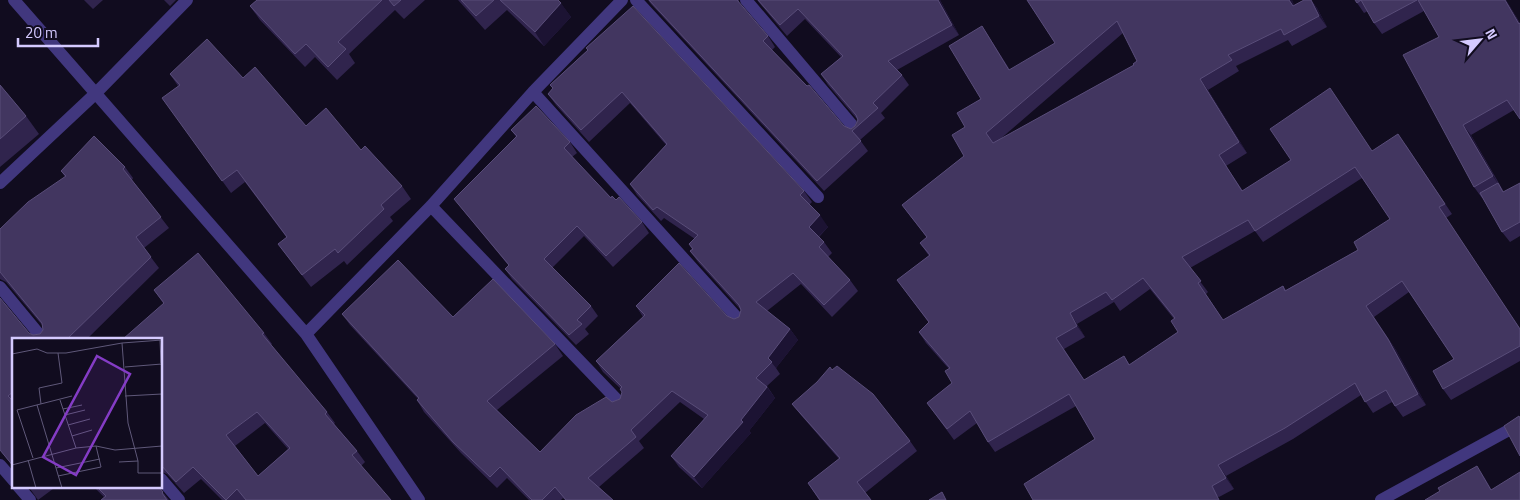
<svg xmlns="http://www.w3.org/2000/svg" width="1520" height="500" font-family="'Titillium Web',sans-serif">
<style>
.lines{fill:none;stroke-linecap:round;stroke-linejoin:round}
.minor{stroke:#41377e;stroke-width:12}
.wall{fill:#30244d;fill-rule:evenodd}
.shaded-wall{fill:#1c1333}
.building{fill:#423660;stroke:#594d79;fill-rule:evenodd}
.inset-road{fill:none;stroke:#5f5879;stroke-width:1}
.view{fill:#843cc5;fill-opacity:0.15;stroke:#843cc5;stroke-width:2.5}
.inset-edge{fill:none;stroke:#d5caff;stroke-width:2.5}
</style>
<rect width="100%" height="100%" fill="#110c1f"/>
<g class="lines">
<!-- minor -->
<path class="minor" d="M14 0 306 334 419 500
M636 0 818 197
M746 0 857 131
M533 92 741 322
M0 183 95 94 187 0
M431 206 622 405
M0 287 43 339
M306 334 431 206 533 92 622 0
M0 465 14 481
M161 479 179 500
M18 486 30 500
M1381 500 1520 424"/>
</g>
<!-- wall -->
<path class="wall" d="M84 0H103L93 9Z
M164 0H176L170 6Z
M257 0H425L404 19 395 10 349 54 355 63 337 80 315 57 305 67 260 20 250 6Z
M458 0H558L571 17 544 46 507 10 485 30Z
M648 0H739V3L768 36 775 47 772 50 844 126 851 129 855 126 857 119 828 85 821 74 841 57 805 19 787 36 757 0H940L959 35 897 70 902 75 909 85 881 113 885 118 860 140 868 151 824 191 651 4Z
M1027 0H1292L1294 5 1304 0H1311L1317 8 1327 27 1292 46 1288 40 1236 66 1239 71 1208 90 1247 153 1226 166 1243 191 1372 151 1406 145 1452 214 1446 218 1520 329V361L1451 400 1443 389 1454 359 1409 292 1374 317 1396 350 1426 405 1403 417 1392 402 1373 413 1361 395 1293 439 1226 476 1234 489 1219 497 1095 439 1076 406 995 452 988 442 977 423 954 440 927 403 952 383 949 369 926 343 919 332 929 323 897 280 929 256 920 243 927 238 902 205 964 156 965 127 981 99 982 26 1010 70 1055 43ZM1123 33 1137 61 1134 65 998 141ZM1362 178 1390 219 1358 250 1286 290 1283 286 1223 320 1206 294 1208 292 1190 268 1255 231 1263 242ZM1150 289 1174 319 1178 332 1130 365 1124 356 1084 380 1064 349 1085 337 1077 324 1114 302 1120 311Z
M1355 0H1506L1520 23 1514 110 1471 135 1504 192 1520 183V236L1510 242 1502 232 1482 197V198L1474 187 1439 37 1424 11 1382 34 1374 23 1368 11 1364 13Z
M588 50 804 191 812 202 809 205 828 227 819 237 824 242 832 253 828 257 850 280 858 291 832 317 801 284 767 311 790 329 798 340 776 368 780 374 767 386 775 398 749 431 751 433 702 488 679 467 671 456 704 419 680 402 639 441 644 448 599 487 613 500H565L563 498 561 500H529L507 478 497 488 461 453 424 412 417 400 418 399 350 325 342 314 453 317 555 344 563 356 497 410 540 452 612 402 620 399 622 392 621 389 603 372 596 361 643 317 636 306 727 316 734 319 739 317 741 310 698 262 690 251 692 249 689 244 695 239 664 218 661 221 637 195 630 184 666 145 630 103 589 142 556 105 548 94 553 89 550 85Z
M170 74 243 78 306 126 361 150 402 186 411 199 390 217 393 221 347 265 344 261 311 287 278 244 287 238 245 182 231 193 162 98 178 86Z
M0 85 26 116 39 134 0 167Z
M511 130 570 142 577 153 572 157 611 198 616 200 642 222 649 233 613 267 584 236 552 268 591 306 598 316 585 329 589 334 576 345 512 279 505 269 509 266 462 209 454 199 516 137Z
M125 167 133 178 132 180 169 228 144 248 159 268 87 339H14V468L0 450V298L29 333 33 335 40 334 43 330 42 325 6 282 0 279V229L65 177 61 171Z
M154 290 264 333 272 344 271 345 327 412 335 423 334 424 357 451 365 462 361 466 391 500H222L201 479 184 493 167 474 161 472V339L163 303ZM265 423 288 449 258 476 235 446Z
M792 404 910 441 917 451 865 493 871 500H819L808 483 839 459 800 414Z
M28 486H57L38 500Z
M93 486H158L169 500H101L104 497Z"/>
<!-- shaded-wall -->
<path class="shaded-wall" d="M938 0H940L959 35 952 25Z
M1289 0H1292L1300 17 1293 6Z
M1311 0 1317 8 1327 27 1319 16Z
M1505 0H1506L1520 24V25Z
M561 3 571 17 544 46 535 32Z
M982 26 1017 81 1009 70Z
M1200 79 1208 90 1247 153 1239 142Z
M1463 125 1471 135 1500 187 1493 176Z
M820 215 828 227 817 238 809 227Z
M1366 306 1396 350 1426 405 1418 394Z
M1070 313 1077 324 1085 337 1077 326Z
M790 329 798 340 776 368 768 358Z
M767 387 775 398 749 431 751 433 702 488 694 477 741 420Z
M1218 465 1226 476 1234 489 1226 478Z
M1477 466 1485 478 1498 500 1491 490Z"/>
<!-- building -->
<path class="building" d="M257 0H382L338 42 346 49 328 67 306 44 295 54 250 6Z
M389 0H401L394 6Z
M461 0H494L476 16Z
M500 0H558L561 3 535 32Z
M649 0H737L768 36 763 41 807 86 809 85 844 126 851 129 855 126 858 120 856 115 821 74 843 56 798 9 780 25 758 0H938L952 25 888 61 902 75 873 103 878 108 852 131 861 141 817 181Z
M1027 0H1289L1293 6 1304 0H1311L1319 16 1284 35 1281 29 1228 55 1232 60 1200 79 1239 142 1219 155 1242 191 1291 160 1270 129 1330 88 1372 151 1398 134 1445 204 1439 207 1520 329V346L1443 389 1433 371 1454 359 1402 281 1366 306 1388 339 1418 394 1395 406 1386 390 1365 402 1355 383 1285 428 1218 465 1226 478 1212 486 1219 500H1033L1024 484 1095 439 1069 394 988 442 970 411 947 429 927 403 952 383 945 371 950 368 919 332 929 322 897 280 930 255 920 243 927 237 902 205 964 156 952 135 965 127 957 113 981 99 949 46 982 26 1009 70 1055 43ZM1117 21 1137 61 1133 64 1134 65 993 143 986 133ZM1355 167 1390 219 1354 242 1358 250 1285 291 1283 286 1223 320 1198 283 1201 281 1182 257 1248 220 1255 231ZM1143 278 1175 318 1171 321 1178 332 1129 365 1124 356 1084 380 1056 338 1077 326 1070 313 1106 292 1112 300Z
M1355 0H1417L1374 23 1361 0 1357 3Z
M1418 0H1505L1519 24 1520 23V119L1507 100 1463 125 1493 176 1474 187 1403 55 1439 37Z
M633 6 804 191 800 195 820 215 809 227 824 242 819 247 850 280 824 305 793 273 756 302 790 329 768 358 772 362 756 378 767 387 741 420 743 422 694 477 671 456 708 415 672 391 631 430 636 437 588 478 613 500H566L555 487 542 500H532L500 467 490 477 453 442 417 400 419 398 342 314 398 260 453 317 493 279 555 344 487 401 540 452 576 415 606 397 612 402 620 399 622 392 620 389 622 387 596 361 645 315 636 306 679 263 727 316 734 319 739 317 741 310 739 305 690 251 693 249 689 244 698 235 657 207 653 210 630 184 667 144 622 92 581 130 548 94 553 88 550 85 588 50 586 48Z
M207 39 243 78 255 67 306 126 326 108 361 150 365 146 402 186 381 205 384 209 338 253 335 249 302 275 278 244 287 237 237 170 222 181 162 98 180 85 170 74Z
M0 85 26 116 0 139Z
M536 106 570 142 564 148 611 198 612 196 616 200 619 197 642 222 606 256 577 226 544 259 591 306 577 320 582 324 569 335 505 269 509 265 454 199 517 136 511 130Z
M94 136 125 167 123 169 161 217 136 237 151 257 67 339H14V391L8 396 14 402V467L0 450V298L29 333 33 335 40 334 43 330 42 323 0 272V229L28 202 66 176 61 171Z
M1498 183 1503 192 1520 183V222L1502 232 1480 193Z
M198 253 264 333 262 334 327 412 325 414 357 451 352 455 391 500H246L237 489 226 500 193 467 176 482 161 465V339H123L164 303 154 290ZM257 412 290 448 258 476 226 435Z
M837 366 873 394 910 441 857 482 871 500H820L808 483 840 458 792 404 817 382 830 367 832 370Z
M1519 416 1520 418V456L1504 426Z
M1477 466 1491 490 1520 472V500H1425L1440 491 1438 488Z
M96 486H158L163 492 162 493 167 500H101L106 496Z
M942 492 946 500H929Z"/>
<!-- overview -->
<g transform="translate(12 338)">
<rect width="150" height="150" fill="#110c1f"/>
<path class="inset-road" d="M148 2 149 25M110 5 150 2M0 16 25 11 35 15H54L110 5 116 85 126 123V135H150M113 29 150 26M113 58 150 56M48 62 64 110M29 66 27 50 50 45 46 15M25 67 50 150M51 71 70 67M53 77 73 72M56 87 78 81M60 98 80 92M21 120 5 72 60 58M16 122 24 150M107 124 126 123M0 127 64 110 84 108 103 112 150 108M44 130 88 121M46 138 89 129 84 108"/>
<path class="view" d="M85 18 118 36 64 137 31 119Z"/>
<rect width="150" height="150" class="inset-edge"/>
</g>
<!-- north arrow -->
<g transform="translate(1480 40) rotate(62)" stroke="#110c1f" stroke-width="4" paint-order="stroke">
<path d="M0-4L9 19L0 12L-9 19Z" fill="#d5caff"/>
<text y="-8" font-size="14" font-weight="bold" text-anchor="middle" fill="#d5caff">N</text>
</g>
<!-- scale -->
<path d="M18 38v8h80v-8" fill="none" stroke="#d5caff" stroke-width="2.5"/>
<text x="25" y="38" font-size="15" fill="#d5caff" stroke="#110c1f" stroke-width="4" paint-order="stroke">20 m</text>
</svg>
